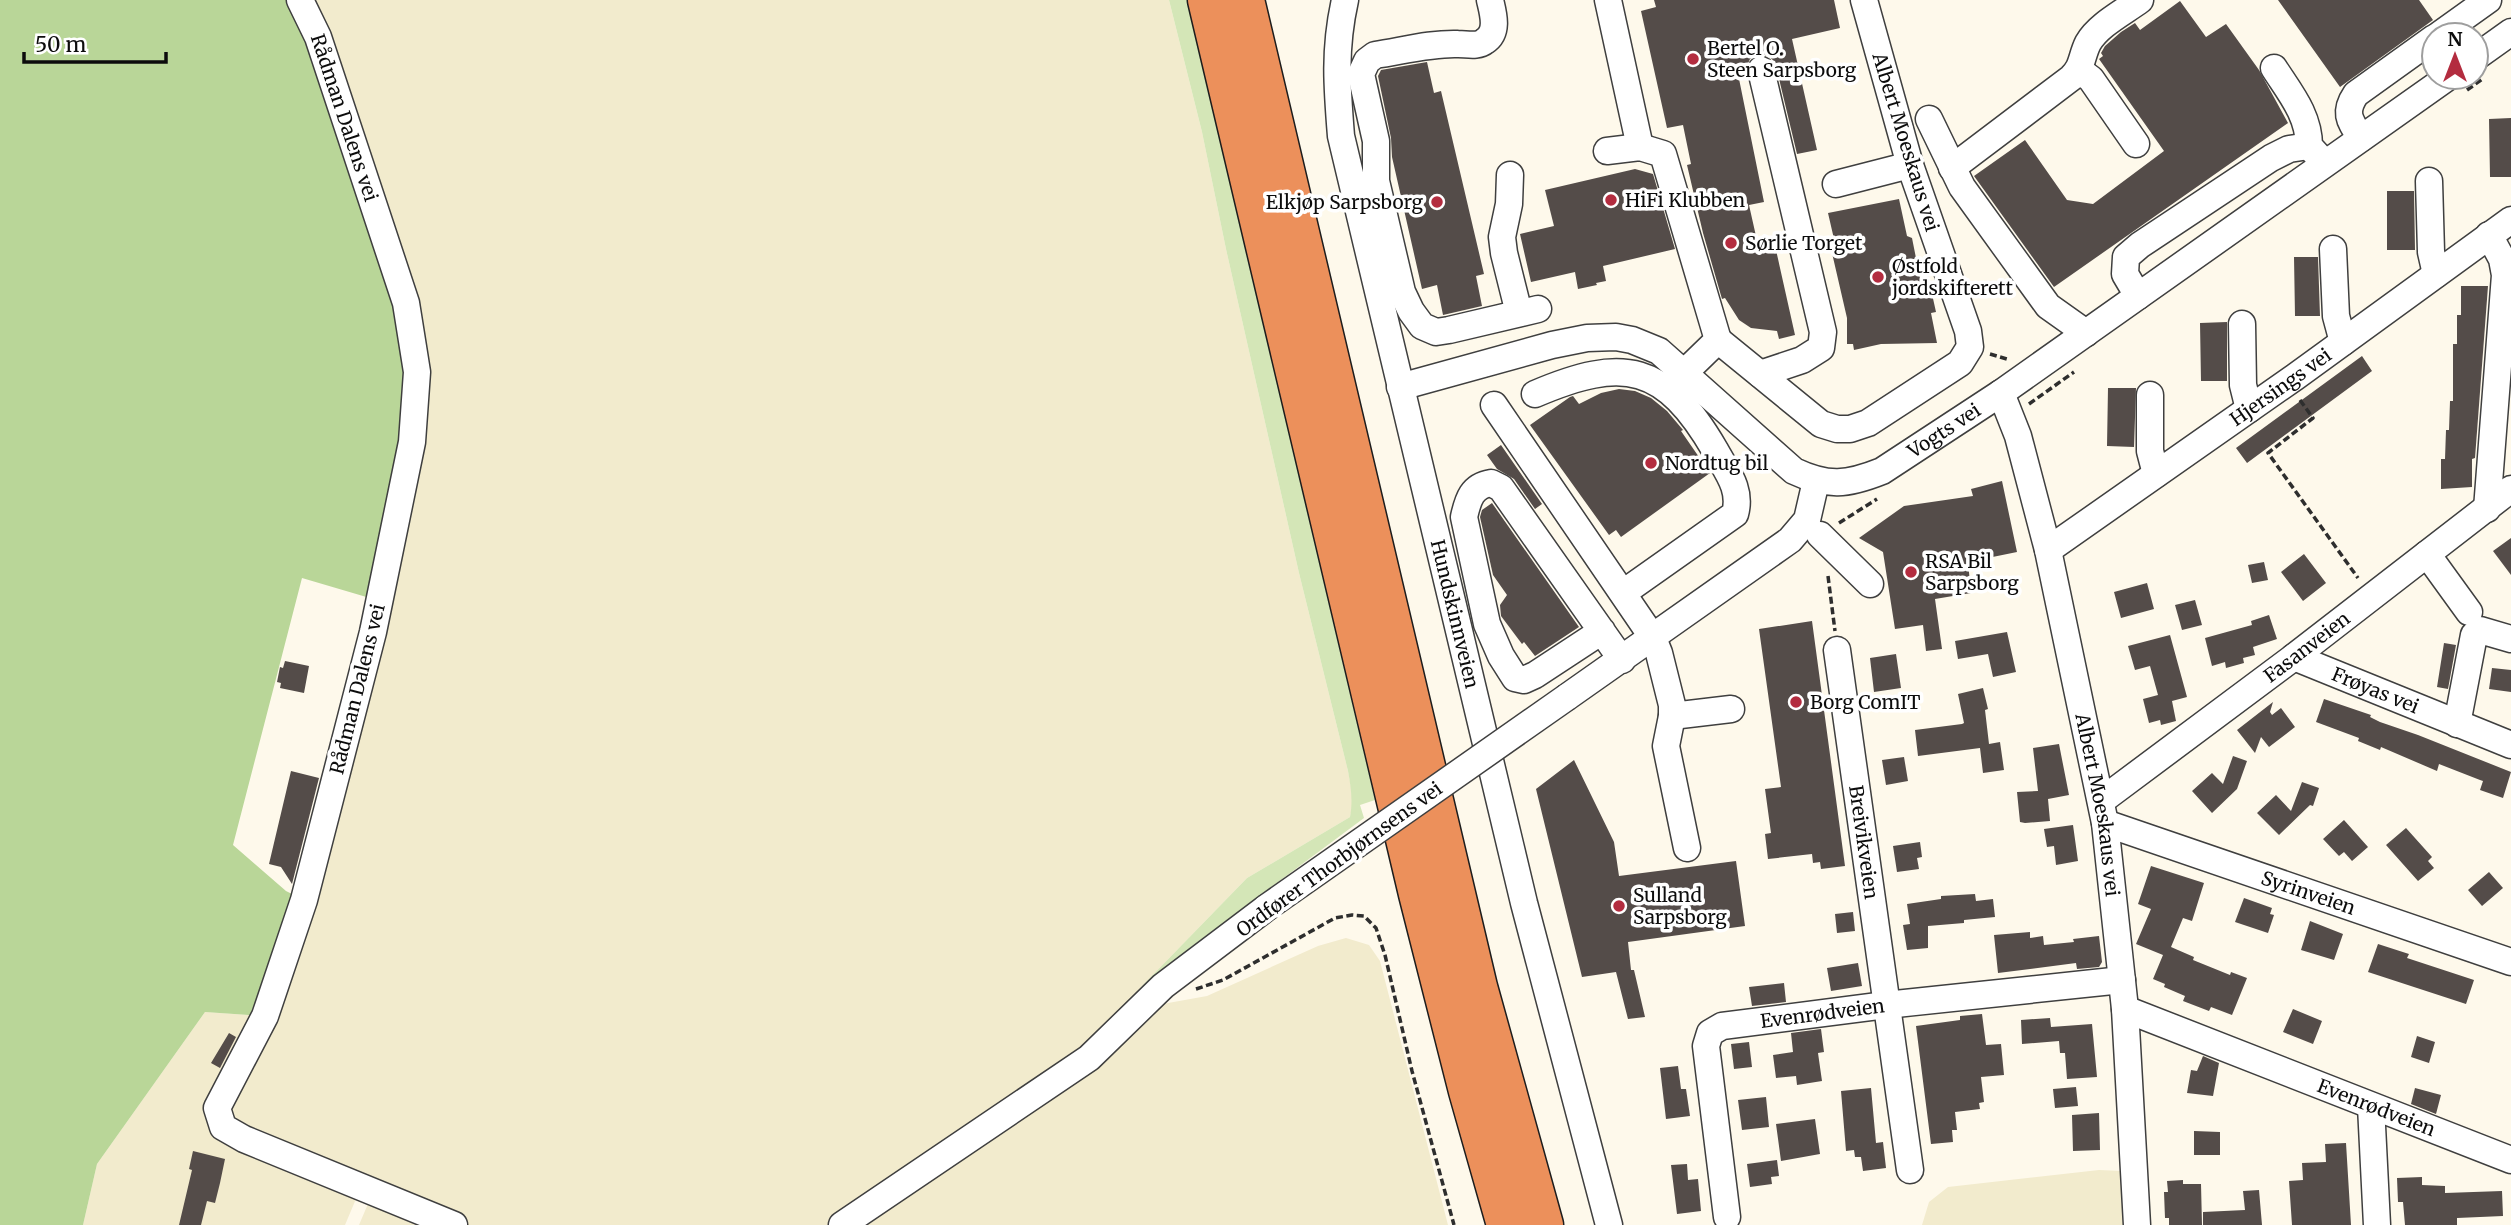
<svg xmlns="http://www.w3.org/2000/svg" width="2511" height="1225" font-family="Merriweather,serif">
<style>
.farmland{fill:#f2ebcd}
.green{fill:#d4e6b7}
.forest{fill:#b9d698}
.building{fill:#544c49}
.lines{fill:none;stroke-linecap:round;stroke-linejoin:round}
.minor-casing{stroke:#3f3f3f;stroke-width:29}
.highway-casing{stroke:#1d1d1d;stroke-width:41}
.path{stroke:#2e2e2e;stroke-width:3.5;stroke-dasharray:7 3.5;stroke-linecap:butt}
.minor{stroke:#fff;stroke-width:26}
.highway{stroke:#ec905b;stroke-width:38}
.minor-bridge-casing{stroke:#3f3f3f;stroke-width:29;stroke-linecap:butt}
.minor-bridge{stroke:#fff;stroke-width:26}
.poi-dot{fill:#b32c3f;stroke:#fff;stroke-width:2.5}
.labels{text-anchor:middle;stroke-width:7;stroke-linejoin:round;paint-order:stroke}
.poi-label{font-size:19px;fill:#0c0c0c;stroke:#fff;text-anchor:start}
.street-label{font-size:19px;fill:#0c0c0c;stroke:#fff}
</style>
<rect width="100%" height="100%" fill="#fef9eb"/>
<!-- farmland -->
<path class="farmland" d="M300 0H1169L1202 132 1226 249 1299 573 1348 771 1352 792V808L1350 817 1247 878 1143 985 1091 1055 1157 1005 1207 996 1318 946 1346 938 1369 945 1380 961 1448 1225H359L373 1192 361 1187 345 1225H83L97 1164 205 1012 265 1016 373 632Z
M2099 1170 2122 1171 2123 1225H1922L1929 1202 1948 1187Z"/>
<!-- green -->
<path class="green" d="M1169 0H1187L1375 800 1360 805 1364 818 1191 947 1129 1004 1143 985 1247 878 1350 817C1353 801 1351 787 1348 771L1299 573 1226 249 1202 132Z"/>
<!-- forest -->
<path class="forest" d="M0 0H300L417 372 380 601 302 578 233 845 286 891 304 900 265 1016 205 1012 97 1164 83 1225H0Z"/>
<!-- building -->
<path class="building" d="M1654 0H1834L1840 28 1792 39 1817 150 1797 154 1776 66 1772 59 1765 55H1757L1750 59 1746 68 1737 69 1764 202 1749 205 1758 245 1774 241 1795 335 1779 339 1777 331 1751 328 1739 320 1725 298 1722 299 1703 233 1687 165 1691 164 1683 125 1667 128 1641 11 1656 7Z
M2278 0H2419L2433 20 2340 87Z
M2180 1 2206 37 2226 24 2259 70 2288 123 2054 287 1974 176 2025 140 2067 200 2093 204 2164 151 2099 59 2103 56 2101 53 2105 46 2121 32 2135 23 2140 30Z
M1427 62 1434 93 1441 91 1484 274 1476 276 1482 306 1443 315 1437 285 1422 289 1392 157 1391 138 1378 76 1381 70Z
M2511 118V177H2490L2489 119Z
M1635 169 1653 174 1675 249 1603 266 1606 281 1596 283 1597 285 1578 289 1575 272 1531 282 1520 234 1554 226 1545 190Z
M2387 191H2414L2415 250H2387Z
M1899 199 1907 236 1912 238 1920 278 1928 276 1936 312 1931 313 1937 343 1881 344 1854 350 1853 344H1847V318L1832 253 1837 252 1828 213Z
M2294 257H2318L2320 316H2295Z
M2461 286H2488L2475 458 2472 459V487L2441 489V459H2445L2446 430H2449L2450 401H2453V344H2457V315H2461Z
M2227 322V381H2201L2200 323Z
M2362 356 2372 371 2247 463 2236 448Z
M2108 388H2136L2134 447 2107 446Z
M1619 389 1635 391 1651 398 1667 411 1683 430 1681 431 1710 473 1621 537 1616 530 1609 535 1530 425 1570 397 1573 396 1579 404 1601 393Z
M1501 445 1542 504 1535 509 1514 479 1497 469 1487 455Z
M2002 481 2017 552 1968 562 1971 593 1935 599 1942 649 1926 651 1923 625 1895 629 1883 552 1859 538 1904 506 1973 496 1971 489Z
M1492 503 1579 627 1535 656 1524 642 1522 644 1501 616 1500 605 1507 595 1493 575 1480 517 1482 510Z
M2511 538V575L2493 551Z
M2304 554 2326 583 2303 601 2281 572Z
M2264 562 2268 580 2252 583 2248 565Z
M2147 583 2154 609 2121 618 2114 592Z
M2195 600 2202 625 2182 630 2175 605Z
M2269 615 2277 639 2253 647 2255 655 2243 658 2244 663 2226 668 2225 662 2212 666 2205 638 2252 625 2251 621Z
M1812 621 1845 866 1821 869 1820 862 1813 863 1812 854 1768 859 1765 834 1771 833 1765 789 1781 787 1759 629Z
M2007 632 2016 672 1993 677 1988 654 1958 659 1955 641Z
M2170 635 2187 697 2172 701 2176 721 2161 725 2160 720 2149 723 2143 699 2158 695 2150 666 2135 670 2128 646Z
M2444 643 2456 645 2448 689 2437 687Z
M1896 654 1901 688 1874 692 1870 658Z
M285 661 309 666 304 693 280 688 281 683 277 682 280 667 283 668Z
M2492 668 2511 670V692L2489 689Z
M1983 688 1988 709 1985 710 1989 744 2000 742 2004 770 1983 773 1980 748 1918 756 1915 730 1962 724 1964 723 1958 694Z
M2324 699 2371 715 2370 717 2380 722 2418 735 2511 772 2503 798 2480 790 2483 781 2480 780 2439 764 2437 771 2381 747 2380 750 2358 741 2359 738 2316 722Z
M2273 702 2270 712 2272 715 2281 708 2295 727 2269 747 2261 737 2255 753 2237 730Z
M2059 744 2069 795 2048 799 2050 821 2025 823 2020 822 2017 792 2038 791 2033 748Z
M2233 756 2247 761 2237 789 2212 813 2192 791 2212 773 2223 784Z
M1904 757 1908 781 1886 785 1882 760Z
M1574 760 1614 842 1619 876 1736 861 1745 926 1628 942 1631 970H1634L1645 1017 1628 1019 1616 972 1582 977 1536 789Z
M291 771 319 778 292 884 281 867 269 864Z
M2302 782 2319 788 2313 806 2310 805 2279 835 2257 813 2276 795 2291 811Z
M2344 820 2368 847 2352 861 2344 852 2339 856 2323 839Z
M2073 825 2078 861 2056 865 2054 846 2047 847 2044 829Z
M2406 828 2432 857 2428 861 2434 868 2418 881 2386 845Z
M1920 842 1922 857 1917 858 1919 869 1897 872 1893 846Z
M2151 866 2204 883 2192 921 2183 918 2171 947 2194 957 2193 960 2230 975 2231 972 2247 978 2232 1015 2211 1007 2209 1011 2183 1001 2185 996 2164 987 2165 984 2153 979 2163 955 2136 944 2151 909 2138 904Z
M2489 872 2503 888 2482 906 2468 890Z
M1975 894 1976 901 1993 899 1995 917 1964 920V923L1928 926V948L1907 950 1903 925 1910 924 1907 904 1941 899V896Z
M2244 898 2272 908 2270 914 2274 915 2268 933 2235 922Z
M1853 912 1855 931 1837 933 1835 914Z
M2310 921 2343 934 2334 960 2301 950Z
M2030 932V938L2043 936 2044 945 2074 942 2073 939 2099 936 2102 962 2099 967 2077 969 2076 963 1998 973 1994 935Z
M2378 944 2409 954 2407 958 2474 980 2466 1004 2368 972Z
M1858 963 1862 986 1831 991 1827 968Z
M1784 983 1786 1002 1752 1006 1749 987Z
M2293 1009 2322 1021 2313 1044 2283 1032Z
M1982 1014 1986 1045 2001 1044 2004 1075 1981 1077 1984 1102 1979 1103 1980 1109 1955 1112 1957 1130H1952L1953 1142 1931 1144 1916 1026 1960 1020V1016Z
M2050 1018 2051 1027 2092 1024 2097 1077 2067 1079 2065 1053H2060L2059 1041 2022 1044 2021 1020Z
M1821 1029 1824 1052 1818 1053 1822 1081 1797 1085 1796 1076 1776 1078 1773 1055 1793 1052 1791 1033Z
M229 1033 236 1037 220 1068 211 1063Z
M2417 1036 2435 1042 2429 1063 2411 1057Z
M1749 1042 1752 1067 1734 1069 1731 1044Z
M2203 1056 2219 1063 2213 1096 2187 1093 2191 1070 2197 1071Z
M1678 1066 1681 1089H1686L1690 1116 1666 1119 1660 1068Z
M2076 1087 2078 1106 2055 1108 2053 1089Z
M1871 1088 1876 1143 1883 1142 1886 1168 1863 1171 1861 1157H1855L1854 1150 1846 1151 1841 1091Z
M2415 1088 2441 1095 2436 1114 2411 1104Z
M1766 1097 1769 1127 1742 1130 1738 1100Z
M2099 1113 2100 1150 2073 1151 2072 1115Z
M1815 1119 1820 1154 1781 1161 1776 1124Z
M2194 1131 2220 1132V1155H2194Z
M2346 1143 2351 1225H2292L2289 1181 2303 1180 2302 1163 2326 1162 2325 1144Z
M193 1151 225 1159 220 1183 215 1203 207 1201 201 1225H179L192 1170 189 1169Z
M1777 1160 1779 1176 1771 1177 1772 1184 1750 1187 1747 1164Z
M1687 1164 1688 1180 1698 1179 1701 1211 1677 1214 1671 1165Z
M2422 1177V1185L2445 1186V1193L2502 1191 2503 1216 2457 1218V1225H2405L2403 1202H2398L2397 1178Z
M2183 1180V1184H2201L2202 1225H2169V1218H2165L2164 1192H2168L2167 1181Z
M2259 1190 2262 1225H2203V1212L2245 1210 2243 1191Z"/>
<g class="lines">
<defs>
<g id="minor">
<path id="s1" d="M300 0 318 37 406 303 417 372 412 442 373 632 304 900 265 1016 217 1108 223 1127 244 1139 454 1225"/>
<path id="s2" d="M1345 0C1334 49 1337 87 1341 136L1524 903 1609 1225"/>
<path d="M1490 0C1493 13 1499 32 1485 41 1478 47 1467 44 1458 44 1431 43 1402 51 1375 55L1367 61 1361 74 1376 141V181L1402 292 1411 311 1422 326 1436 332 1449 330 1538 309"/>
<path d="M1608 0 1640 147"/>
<path d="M2439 35 2488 0"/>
<path d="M2476 57 2511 32"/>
<path d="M2274 68C2290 93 2309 115 2309 146L2319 157"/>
<path d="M2079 70 2091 79 2136 144"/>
<path d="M1929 119 1962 187 2048 306 2086 333"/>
<path d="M2361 138C2350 121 2343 113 2356 94L2434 38"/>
<path d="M1607 151 1640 147 1663 154 1718 340 1684 373 1674 388"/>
<path d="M1952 168 2071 78C2083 67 2081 57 2088 43 2098 25 2124 12 2140 0"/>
<path d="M1510 175 1509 204 1502 237 1504 253 1519 313"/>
<path d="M2429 181 2431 252 2436 274"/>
<path d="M1836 184 1910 165"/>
<path d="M2333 249 2336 316 2343 342"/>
<path d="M2138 296 2125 274 2126 257 2140 245 2271 158 2289 149 2309 146"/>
<path d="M2242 324 2243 385 2249 409"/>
<path d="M1718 340 1821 424 1837 429H1850L1868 423 1960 363 1970 347 1968 331 1910 165 1864 0"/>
<path d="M1760 374 1802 360 1821 348 1823 332 1761 70"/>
<path id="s3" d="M1400 387 1552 345 1587 338 1616 337 1632 340 1659 351 1794 471C1828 487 1847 485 1882 471L2001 393 2448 77"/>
<path id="s4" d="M2001 393 2018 436 2048 550 2105 823 2125 1009 2137 1225"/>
<path d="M1535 394C1624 356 1665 364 1715 450 1727 472 1742 489 1735 514L1623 593"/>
<path d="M2150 395V451L2156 474"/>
<path d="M1494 405 1653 638 1659 653 1672 705V716L1666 746 1687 848"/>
<path d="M2487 509 2505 275 2502 259 2489 235"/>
<path d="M1820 535 1870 584"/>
<path id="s5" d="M2048 550 2295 377 2511 220"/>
<path d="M2427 554 2469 612"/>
<path d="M1602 631 1535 675 1524 680 1515 678 1501 656 1487 624 1464 517C1468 499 1472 486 1491 483L1501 488 1622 660"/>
<path id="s6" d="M1837 650 1910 1170"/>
<path id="s7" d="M2294 657 2511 745"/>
<path d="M1567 697 1790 540 1807 520 1816 481"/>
<path d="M1672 716 1731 709"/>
<path d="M2457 724 2474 635 2480 630 2511 639"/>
<path id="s8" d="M2101 801 2294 657 2511 489"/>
<path id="s9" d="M2105 823 2511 962"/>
<path id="s10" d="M2125 1009 2511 1160"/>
<path d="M2371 1106 2377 1225"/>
<path id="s11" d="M1727 1217 1706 1046 1710 1033 1722 1026 1886 1005 2122 980"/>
<path d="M842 1225 1089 1058 1163 986 1266 908"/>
</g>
<path id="highway" d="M1207 0 1418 894 1468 1091 1506 1225
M1245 0 1478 987 1544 1225"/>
</defs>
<!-- minor casing -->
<use href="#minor" class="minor-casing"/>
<!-- highway casing -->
<use href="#highway" class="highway-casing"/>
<!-- path -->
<path class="path" d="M2467 90 2484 78
M1990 354 2010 360
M2300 400 2313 418 2268 453 2358 578
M2029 404 2074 372
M1839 523 1877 499
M1828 576 1835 631
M1196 989 1223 980 1335 918 1352 915 1364 916 1376 928 1385 955 1412 1071 1454 1225"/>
<!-- minor -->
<use href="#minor" class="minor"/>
<!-- highway -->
<use href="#highway" class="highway"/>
<defs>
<path id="minor-bridge" d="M1266 908 1567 697"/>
</defs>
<!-- minor-bridge casing -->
<use href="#minor-bridge" class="minor-bridge-casing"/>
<!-- minor-bridge -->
<use href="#minor-bridge" class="minor-bridge"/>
</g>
<!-- markers -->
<g class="poi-dot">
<circle cx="1693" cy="59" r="7"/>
<circle cx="1611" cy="200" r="7"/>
<circle cx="1437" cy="202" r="7"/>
<circle cx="1731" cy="243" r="7"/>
<circle cx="1878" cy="277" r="7"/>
<circle cx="1651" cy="463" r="7"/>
<circle cx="1911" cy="572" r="7"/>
<circle cx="1796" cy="702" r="7"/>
<circle cx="1619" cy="906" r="7"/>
</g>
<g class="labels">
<!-- poi labels -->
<g class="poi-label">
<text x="1707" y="55">Bertel O.<tspan x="1707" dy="22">Steen Sarpsborg</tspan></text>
<text x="1625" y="207">HiFi Klubben</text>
<text x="1423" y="209" text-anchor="end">Elkjøp Sarpsborg</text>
<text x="1745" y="250">Sørlie Torget</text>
<text x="1892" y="273">Østfold<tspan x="1892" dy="22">jordskifterett</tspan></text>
<text x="1665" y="470">Nordtug bil</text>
<text x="1925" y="568">RSA Bil<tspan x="1925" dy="22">Sarpsborg</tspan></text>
<text x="1810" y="709">Borg ComIT</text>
<text x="1633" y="902">Sulland<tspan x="1633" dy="22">Sarpsborg</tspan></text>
</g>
<!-- street labels -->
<g class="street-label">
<text dy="7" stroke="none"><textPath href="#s1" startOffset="126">Rådman Dalens vei</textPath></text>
<text transform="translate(1906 142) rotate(73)" y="7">Albert Moeskaus vei</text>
<text dy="7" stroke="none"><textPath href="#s5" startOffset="284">Hjersings vei</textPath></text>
<text dy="7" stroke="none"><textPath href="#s3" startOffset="614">Vogts vei</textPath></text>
<text dy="7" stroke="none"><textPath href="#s2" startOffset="628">Hundskinnveien</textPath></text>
<text dy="7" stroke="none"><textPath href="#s8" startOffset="257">Fasanveien</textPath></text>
<text transform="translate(357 689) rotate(-76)" y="7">Rådman Dalens vei</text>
<text dy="7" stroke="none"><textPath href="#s7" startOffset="88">Frøyas vei</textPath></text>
<text dy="7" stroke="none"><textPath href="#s4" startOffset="424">Albert Moeskaus vei</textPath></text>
<text dy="7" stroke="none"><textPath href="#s6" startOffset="194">Breivikveien</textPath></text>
<text transform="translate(1339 859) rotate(-36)" y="7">Ordfører Thorbjørnsens vei</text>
<text dy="7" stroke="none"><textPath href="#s9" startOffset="215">Syrinveien</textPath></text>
<text dy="7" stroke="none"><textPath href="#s11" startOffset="301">Evenrødveien</textPath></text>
<text dy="7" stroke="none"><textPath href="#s10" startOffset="270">Evenrødveien</textPath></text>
</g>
</g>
<!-- north arrow -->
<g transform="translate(2455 56)"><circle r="33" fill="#ffffff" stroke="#9e9e9e" stroke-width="2"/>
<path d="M0-5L12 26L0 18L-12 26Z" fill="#b32c3f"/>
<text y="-10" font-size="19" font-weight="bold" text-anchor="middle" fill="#0c0c0c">N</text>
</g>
<!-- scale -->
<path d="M24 52v10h142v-10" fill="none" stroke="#0c0c0c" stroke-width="3.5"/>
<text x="35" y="52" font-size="21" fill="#0c0c0c" stroke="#ffffff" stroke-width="5" paint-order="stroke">50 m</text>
</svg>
